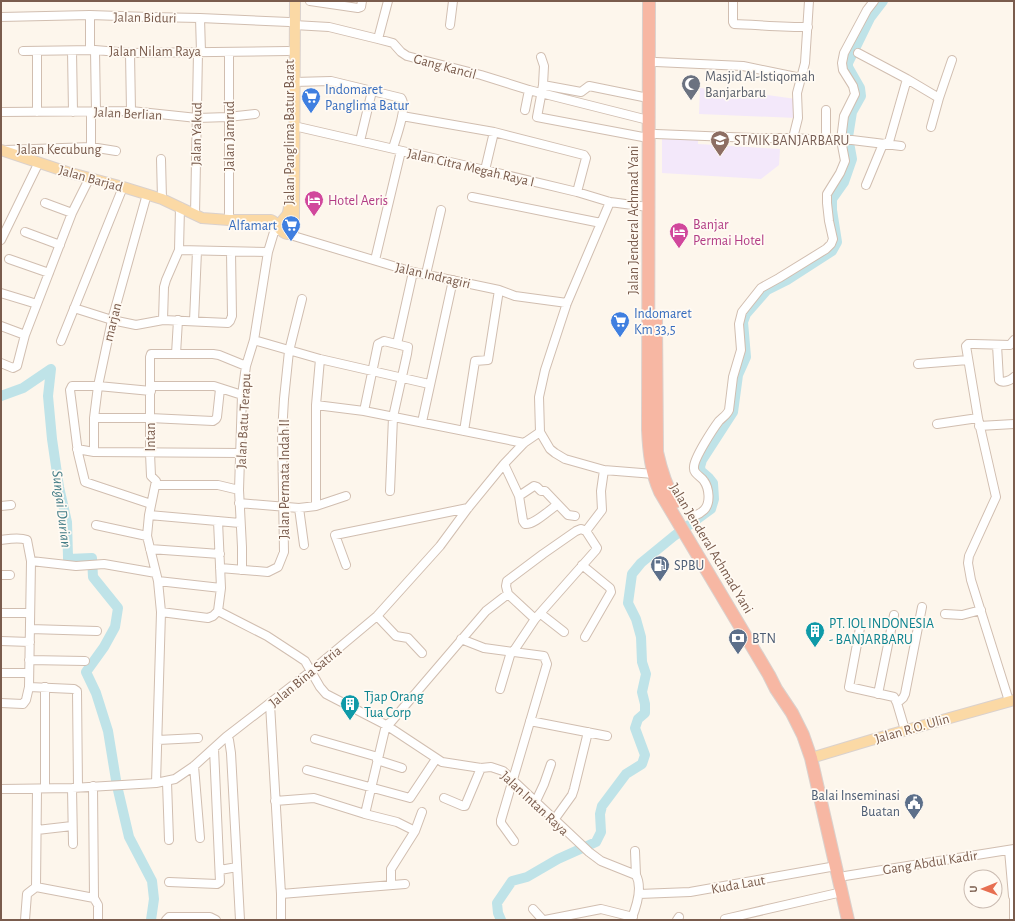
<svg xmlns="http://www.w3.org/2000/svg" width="1015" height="921" font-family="'Alegreya Sans',sans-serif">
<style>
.education{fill:#f3e8fa}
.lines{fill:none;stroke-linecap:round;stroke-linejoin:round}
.river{stroke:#bfe3e8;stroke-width:10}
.minor-casing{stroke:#d1beb0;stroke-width:10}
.major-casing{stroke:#dad1cd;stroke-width:12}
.highway-casing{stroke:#dad1cd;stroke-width:14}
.minor{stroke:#fff;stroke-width:8}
.major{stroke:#fbd9a5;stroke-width:10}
.highway{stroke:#f7b7a3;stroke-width:12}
.labels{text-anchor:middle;stroke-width:3.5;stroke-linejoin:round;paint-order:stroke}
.street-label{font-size:14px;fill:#7a5c4d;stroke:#fffaf3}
.worship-label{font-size:14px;fill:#5b616d;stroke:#fffaf3;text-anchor:start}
.shop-label{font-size:14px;fill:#366cbe;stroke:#fffaf3;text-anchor:start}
.education-label{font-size:14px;fill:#785e54;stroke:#fffaf3;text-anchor:start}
.hotel-label{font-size:14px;fill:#b23c85;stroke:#fffaf3;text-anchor:start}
.service-label{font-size:14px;fill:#4e5e75;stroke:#fffaf3;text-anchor:start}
.culture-label{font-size:14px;fill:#0d838f;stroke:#fffaf3;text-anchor:start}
.water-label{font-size:15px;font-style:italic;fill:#437c86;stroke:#fffaf3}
</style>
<rect width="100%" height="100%" fill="#fdf6ec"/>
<!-- education -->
<path class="education" d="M700 88 745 92 796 99V118L699 114Z
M662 132 698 134V144L780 149 779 165 761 179 662 173Z"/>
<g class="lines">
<!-- river -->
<path class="river" d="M1 396 23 388 51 369 48 396 52 439 59 487 67 522 68 557V559L92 558 93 577 118 608 115 627 104 647 86 672 96 693 108 731 116 780
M118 790 129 837 152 881 154 899 151 920
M501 920 498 913 497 903 512 881 527 877 558 859 596 842 601 832 600 814 602 806 626 774 642 764 645 755 635 728 638 719 645 713V704L642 692 646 674 642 662 641 637 636 619 628 603 632 574 641 563 674 536 711 509 714 499 713 483 709 478 701 471 700 467 702 460 733 412 738 375 746 357 743 322 746 314 767 290 787 280 832 251 837 242 832 210V199L844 182 852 159 848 137 852 112 861 96 860 88 848 67V63L870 18 883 1"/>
<defs>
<path id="minor" d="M310 1 358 8 361 7 362 1
M733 1V22L734 24C759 25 784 27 808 27
M90 15V50
M1 17 90 15 149 17 200 18 289 22
M200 18 201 52
M294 25 329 27 378 39 393 43 401 52 407 56 481 75 529 90 648 120
M450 25 453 1
M378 39 388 1
M95 50 96 112
M23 51 95 50 130 53 288 51
M37 51V112
M72 51 73 112
M130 53 131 111
M858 53 907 79
M541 57 544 66 543 85
M656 62 743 66 801 78
M294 82 331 81 401 98C408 106 396 138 393 148
M939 98 952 60
M525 110 529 90
M1 112 131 111 197 118 228 117 255 114
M402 116 494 132 584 155 586 158 577 192
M294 126 485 170 577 192 610 202 648 207
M656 134 754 138H793L798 118 797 93 805 63 809 1
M648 138 537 117 543 85 581 92 589 86 648 98
M793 138 826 140H852L901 146
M826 140V110
M360 141 372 91
M91 147V112
M5 150 91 147 116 151
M161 159 162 199
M485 170 494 132
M866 185 883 144 889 142 907 79 939 98 931 127
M472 197 601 223
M610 202 567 303 545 370 539 397 540 432 550 449 555 453 565 459 604 470 654 474
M45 203 72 213
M195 215 198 52
M229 220V52
M25 232 60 245
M287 234 413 272 499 290 515 296 567 303
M1 240 39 162
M179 250 268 252
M9 259 49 273
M375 260 401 151
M426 274 441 210
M1 293 37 304
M74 308 112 320 136 325 163 320 228 323 230 321 232 316 231 252
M163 320 164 287 166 280 179 250 180 207
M194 321 197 251
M1 326 25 335
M254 340 320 359 429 384
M61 341 123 187
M397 344 413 272
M997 345 999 380C1003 384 1011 380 1014 377
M176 354 178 320
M1 363 13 368 17 366 25 335 72 213 89 179
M918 364 968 360
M151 386H214L242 395
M151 391 98 386H72L70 390 78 453 85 482 151 504
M316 405 320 359
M364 411 378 344 384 341 408 347 407 354 393 417 390 491
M94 418H150L213 421 216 419 217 417 220 389
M422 422 453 280
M937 424 978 418
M979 426 1014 424
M464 431 475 361 488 360 499 290
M77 449 94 452 241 453
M94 452V418L98 386 112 320 147 194
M504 464 519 496 523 521 525 524C534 525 549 510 557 505
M156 485H218L239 490
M519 496 534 486 537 487 541 491H545L568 515 575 516
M239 503 299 508 316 506V405L364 411 524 443
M1 506 11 505
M316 506 346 496
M299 508 304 545
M149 515 240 523
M694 516C697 515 701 513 704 510 711 503 709 488 704 481 701 476 693 474 694 467 694 458 713 429 719 421 723 417 727 415 729 410L733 377 741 350 739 324 742 312 761 288 779 278 826 249 831 244 833 239 829 221 827 203V194L840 173 845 161 841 140 844 116 855 94 853 86 843 70 842 63 844 53 867 10 874 1
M96 525 147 536
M1 540C9 539 19 537 27 540L31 561 29 687 26 700 23 704 1 703
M150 549 220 554
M31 561 76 566 104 564 156 573
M346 565 335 535 468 508
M582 565 610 588 611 592 585 637
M220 568 268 572 278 567 284 552 282 434 284 399 289 351 302 299
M241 570 242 566V547L239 490 242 395 246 366 254 340 268 252 274 232 279 230
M1 575H10
M158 581 221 588
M508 594 506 586 507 581 543 554 576 531 581 529 586 531
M218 611 267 636 296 655 305 661 320 687 326 694 386 725 442 762 481 768 491 767 503 771 589 852 601 861 636 875C643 888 636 908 631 920
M218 611 221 588 218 521
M161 612 208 618 213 616 218 611
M1 613H30
M541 614 564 632
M945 614 962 615 981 610
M377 616 396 636 408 638 422 653
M860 628 849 687 894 697 897 703 905 730
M30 629 97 631
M461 639 484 648 544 656 547 664 501 820V823L514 841
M1 641 30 642
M513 652 535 619 596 550 597 548 586 531 602 510 601 491 604 470
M29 660 85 661
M1 673H29
M29 687 74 689 77 691 78 787
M45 687V788
M500 689 511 652
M878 694 894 615
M1009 701 971 580 968 563 969 556 996 497 978 418 966 346 968 344H974L1010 345 1014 340
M897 703 903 698 905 694 922 607
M270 704 281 894V920
M530 721 607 736
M226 737 229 740 231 753 240 920
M315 739 378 757
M158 740 198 738
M377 760 402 768
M194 766 200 838
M307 770 410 798 436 759
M167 782 169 840
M156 783 161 612 158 581 147 536 149 515 156 481 151 476 150 453V357L151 354H213L219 355 246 366
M93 786 94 898 98 905V920
M72 788 73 844
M1 789 72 788 156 783 175 779 194 766 226 737 310 672 377 616 440 546 468 508 504 464 524 443 540 432
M444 798 463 806H465L481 768
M275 801 314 798 365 814 386 725 391 722 486 611 508 594 535 619
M536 801 544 784 551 764
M365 814 397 822 415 831
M554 820 572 795 574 789 588 732
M37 830 72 826
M1009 850 1013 896
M635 851 636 875
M220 870 237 867
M845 876 1014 849
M169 882 217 884 220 882 214 749
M391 885V869L415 831 422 812
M36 887 37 789
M281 894 405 884
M639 894 690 892 836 866
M533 909 542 919 545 920 601 909 633 917
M725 919 842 892
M25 920 27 894 36 887 94 898
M166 920 169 917H210L216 920
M677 920 679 917
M1014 920V896"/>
<path id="major" d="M1 150 67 172 123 187 162 199 202 218 229 220H271C279 223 278 232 287 234 293 229 294 225 294 217L295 1
M279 226C284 215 289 219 289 204
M811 758 871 740 1014 700"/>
<path id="highway" d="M649 1 648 430C649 451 651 472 660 492L769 675 776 689 792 713 803 735 811 758 848 920
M656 318 657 452C661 470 666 486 675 502"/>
</defs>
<!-- minor casing -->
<use href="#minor" class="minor-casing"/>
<!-- major casing -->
<use href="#major" class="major-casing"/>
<!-- highway casing -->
<use href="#highway" class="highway-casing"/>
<!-- minor -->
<use href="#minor" class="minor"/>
<!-- major -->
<use href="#major" class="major"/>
<!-- highway -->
<use href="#highway" class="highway"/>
</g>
<!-- icons -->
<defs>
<symbol id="mosque-pin" viewBox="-11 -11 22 30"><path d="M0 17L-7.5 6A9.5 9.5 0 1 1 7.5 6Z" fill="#6b7280" stroke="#fffaf3"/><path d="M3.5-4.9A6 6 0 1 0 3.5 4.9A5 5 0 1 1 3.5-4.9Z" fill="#fff"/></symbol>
<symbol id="supermarket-pin" viewBox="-11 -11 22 30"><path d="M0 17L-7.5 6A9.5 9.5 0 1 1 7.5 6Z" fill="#3f7fe0" stroke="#fffaf3"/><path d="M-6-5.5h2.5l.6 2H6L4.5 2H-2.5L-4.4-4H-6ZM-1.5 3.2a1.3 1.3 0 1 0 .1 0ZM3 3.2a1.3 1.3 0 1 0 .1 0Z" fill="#fff"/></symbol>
<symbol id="university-pin" viewBox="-11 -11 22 30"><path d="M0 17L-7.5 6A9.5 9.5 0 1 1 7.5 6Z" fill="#8d6e63" stroke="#fffaf3"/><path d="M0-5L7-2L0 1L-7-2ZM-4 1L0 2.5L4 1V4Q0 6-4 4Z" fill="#fff"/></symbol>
<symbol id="hotel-pin" viewBox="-11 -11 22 30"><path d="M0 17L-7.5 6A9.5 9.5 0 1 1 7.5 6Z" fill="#d1479c" stroke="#fffaf3"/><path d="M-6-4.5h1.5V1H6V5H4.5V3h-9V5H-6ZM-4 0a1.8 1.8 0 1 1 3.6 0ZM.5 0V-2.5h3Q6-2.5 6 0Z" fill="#fff"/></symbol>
<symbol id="fuel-pin" viewBox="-11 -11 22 30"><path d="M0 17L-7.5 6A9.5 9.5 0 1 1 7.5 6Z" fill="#5c6f8a" stroke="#fffaf3"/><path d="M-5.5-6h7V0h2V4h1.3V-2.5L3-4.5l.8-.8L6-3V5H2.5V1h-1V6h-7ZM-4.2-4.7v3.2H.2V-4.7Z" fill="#fff"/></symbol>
<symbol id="building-pin" viewBox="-11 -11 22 30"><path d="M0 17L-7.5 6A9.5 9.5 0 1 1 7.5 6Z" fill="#0f9aa8" stroke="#fffaf3"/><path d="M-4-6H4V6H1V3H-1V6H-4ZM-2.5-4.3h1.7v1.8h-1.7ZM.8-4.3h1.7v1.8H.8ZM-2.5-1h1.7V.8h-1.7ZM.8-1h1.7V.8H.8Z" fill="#fff"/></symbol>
<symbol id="bank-pin" viewBox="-11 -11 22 30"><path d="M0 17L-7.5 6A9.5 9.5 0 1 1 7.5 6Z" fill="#5c6f8a" stroke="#fffaf3"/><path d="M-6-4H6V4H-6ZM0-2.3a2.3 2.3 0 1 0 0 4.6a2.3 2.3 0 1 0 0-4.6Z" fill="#fff"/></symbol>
<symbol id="civic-pin" viewBox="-11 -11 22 30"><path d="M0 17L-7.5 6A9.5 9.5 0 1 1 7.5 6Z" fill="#5c6f8a" stroke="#fffaf3"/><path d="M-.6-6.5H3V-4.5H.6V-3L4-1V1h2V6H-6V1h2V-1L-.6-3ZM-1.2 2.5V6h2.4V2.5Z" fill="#fff"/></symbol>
</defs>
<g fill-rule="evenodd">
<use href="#mosque-pin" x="680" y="73" width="22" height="30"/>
<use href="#supermarket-pin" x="300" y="86" width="22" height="30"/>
<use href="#university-pin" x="709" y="129" width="22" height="30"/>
<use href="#hotel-pin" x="303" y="189" width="22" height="30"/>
<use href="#supermarket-pin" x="280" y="214" width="22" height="30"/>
<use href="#hotel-pin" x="668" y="221" width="22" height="30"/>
<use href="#supermarket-pin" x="609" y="310" width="22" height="30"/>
<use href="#fuel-pin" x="649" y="554" width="22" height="30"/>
<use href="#building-pin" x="804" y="620" width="22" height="30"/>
<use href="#bank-pin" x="727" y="627" width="22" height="30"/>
<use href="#building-pin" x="339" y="693" width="22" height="30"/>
<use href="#civic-pin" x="903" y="792" width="22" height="30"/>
</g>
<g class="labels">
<!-- street labels -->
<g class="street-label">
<text transform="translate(145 17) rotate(1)" y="5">Jalan Biduri</text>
<text x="155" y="56">Jalan Nilam Raya</text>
<text transform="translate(445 66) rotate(15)" y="5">Gang Kancil</text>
<text transform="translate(128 113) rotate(3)" y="5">Jalan Berlian</text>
<text transform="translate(289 132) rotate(-90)" y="5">Jalan Panglima Batur Barat</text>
<text transform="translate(196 134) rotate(-89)" y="5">Jalan Yakud</text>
<text transform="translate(229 136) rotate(-90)" y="5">Jalan Jamrud</text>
<text x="59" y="154">Jalan Kecubung</text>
<text transform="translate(471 167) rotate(13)" y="5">Jalan Citra Megah Raya I</text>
<text transform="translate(91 178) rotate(16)" y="5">Jalan Barjad</text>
<text transform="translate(633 220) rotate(-90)" y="5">Jalan Jenderal Achmad Yani</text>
<text transform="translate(433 275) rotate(13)" y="5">Jalan Indragiri</text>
<text transform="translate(112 322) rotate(-76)" y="5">marjan</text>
<text transform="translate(243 421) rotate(-87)" y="5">Jalan Batu Terapu</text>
<text transform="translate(150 437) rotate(-90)" y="5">Intan</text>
<text transform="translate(284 479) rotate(-90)" y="5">Jalan Permata Indah II</text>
<text transform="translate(712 548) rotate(59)" y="5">Jalan Jenderal Achmad Yani</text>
<text transform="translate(305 676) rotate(-39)" y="5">Jalan Bina Satria</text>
<text transform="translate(912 728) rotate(-16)" y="5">Jalan R.O. Ulin</text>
<text transform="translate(535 803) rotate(43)" y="5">Jalan Intan Raya</text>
<text transform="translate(930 862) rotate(-9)" y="5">Gang Abdul Kadir</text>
<text transform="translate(738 884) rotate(-10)" y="5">Kuda Laut</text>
</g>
<!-- worship labels -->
<g class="worship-label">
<text x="705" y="81">Masjid Al-Istiqomah<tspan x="705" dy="16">Banjarbaru</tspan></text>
</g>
<!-- shop labels -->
<g class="shop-label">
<text x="325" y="94">Indomaret<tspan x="325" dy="16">Panglima Batur</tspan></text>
<text x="277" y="230" text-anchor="end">Alfamart</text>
<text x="634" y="318">Indomaret<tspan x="634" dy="16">Km 33,5</tspan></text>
</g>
<!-- education labels -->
<g class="education-label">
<text x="734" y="145">STMIK BANJARBARU</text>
</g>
<!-- hotel labels -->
<g class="hotel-label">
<text x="328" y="205">Hotel Aeris</text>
<text x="693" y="229">Banjar<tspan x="693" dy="16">Permai Hotel</tspan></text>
</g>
<!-- service labels -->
<g class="service-label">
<text x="674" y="570">SPBU</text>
<text x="752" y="643">BTN</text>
<text x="900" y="800" text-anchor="end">Balai Inseminasi<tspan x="900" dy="16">Buatan</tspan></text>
</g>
<!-- culture labels -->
<g class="culture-label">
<text x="829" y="628">PT. IOL INDONESIA<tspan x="829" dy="16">- BANJARBARU</tspan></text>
<text x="364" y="701">Tjap Orang<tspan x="364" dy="16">Tua Corp</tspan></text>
</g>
<!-- water labels -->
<g class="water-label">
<text transform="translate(62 509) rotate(83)" y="5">Sungai Durian</text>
</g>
</g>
<!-- border -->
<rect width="1015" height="921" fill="none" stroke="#7a5c4d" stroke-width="4"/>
<!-- north arrow -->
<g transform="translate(983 889) rotate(269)"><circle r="19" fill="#fffaf3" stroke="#cabbb1"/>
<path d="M0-3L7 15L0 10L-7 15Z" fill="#e76f51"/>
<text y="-6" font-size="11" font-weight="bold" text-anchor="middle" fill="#7a5c4d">U</text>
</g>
</svg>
